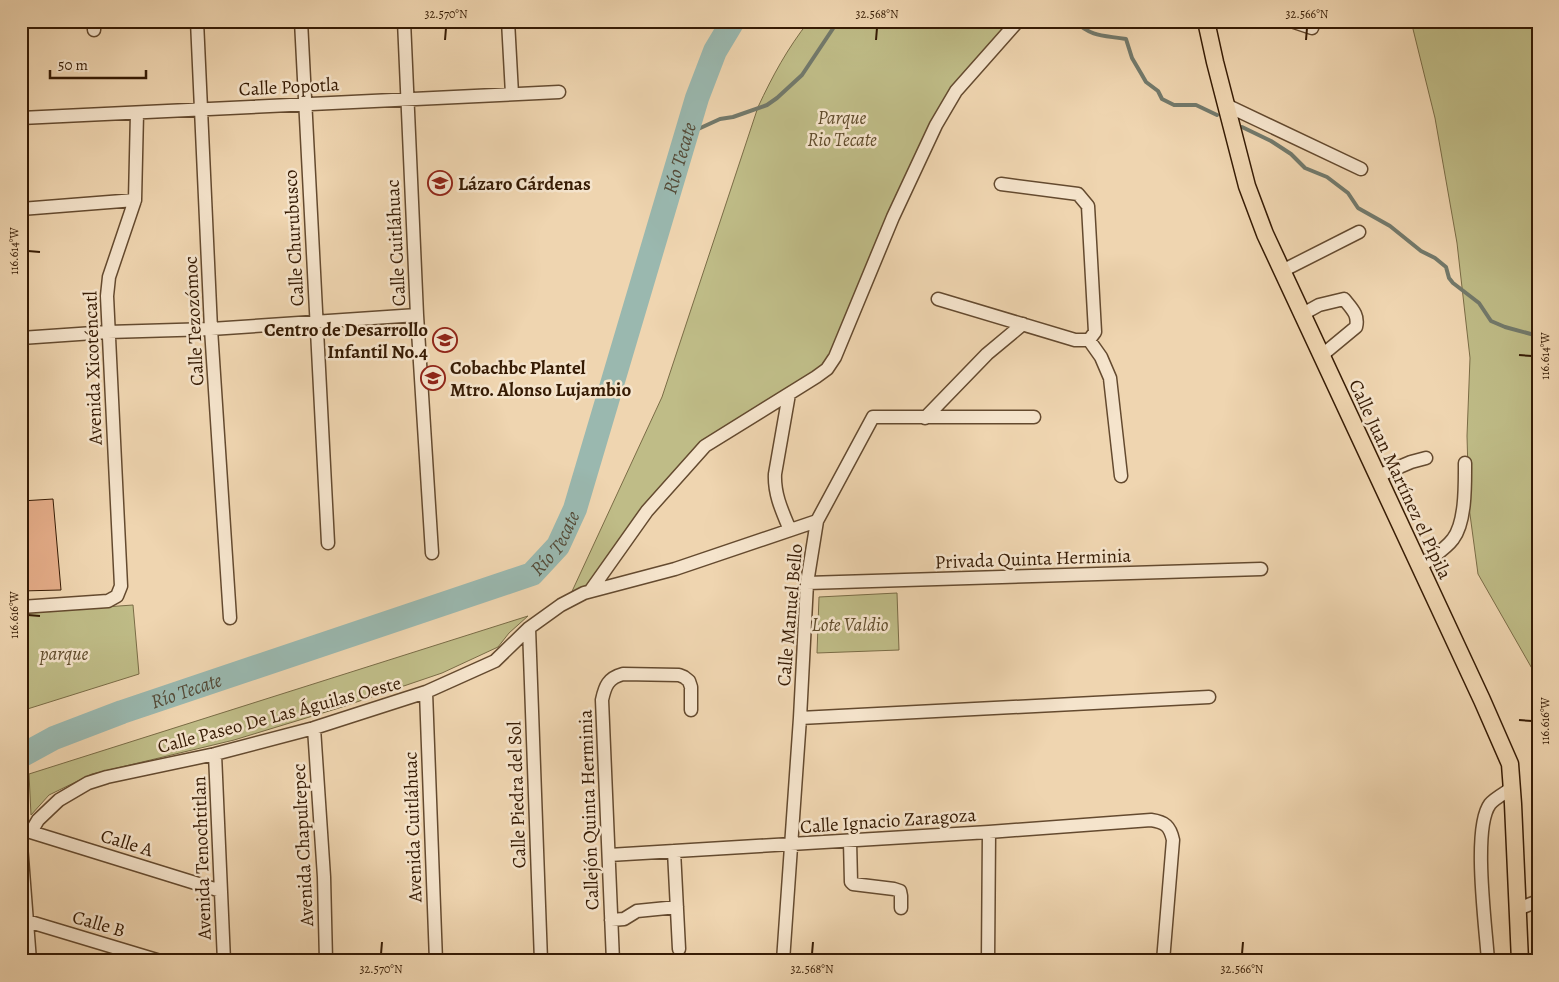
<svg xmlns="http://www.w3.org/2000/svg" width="1559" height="982" font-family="Alegreya,serif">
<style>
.green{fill:#bfbc87;stroke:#7a6c46}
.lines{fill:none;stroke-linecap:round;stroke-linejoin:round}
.stream{stroke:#72796b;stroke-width:4}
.river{stroke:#9ab8af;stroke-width:24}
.building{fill:#e4ac88;stroke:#361b04}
.minor-casing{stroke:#644a2f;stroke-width:15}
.major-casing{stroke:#361b04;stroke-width:19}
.minor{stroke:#f5e4cc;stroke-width:12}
.major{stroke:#efd5b0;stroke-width:16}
.ticks{fill:none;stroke:#361b04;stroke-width:2}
.labels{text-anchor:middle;stroke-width:5;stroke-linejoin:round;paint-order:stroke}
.street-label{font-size:19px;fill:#361b04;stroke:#f5e4cc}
.park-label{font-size:19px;font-style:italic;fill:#5f4b2b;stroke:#f5e4cc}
.poi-label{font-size:19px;font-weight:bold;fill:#361b04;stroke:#f5e4cc;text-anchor:start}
.water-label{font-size:20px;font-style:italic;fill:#544a37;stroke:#f5e4cc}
.neatline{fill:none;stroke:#361b04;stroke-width:2}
.ticks-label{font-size:12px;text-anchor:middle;fill:#361b04}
</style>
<rect width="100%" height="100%" fill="#efd5b0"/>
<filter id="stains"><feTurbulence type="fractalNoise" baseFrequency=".004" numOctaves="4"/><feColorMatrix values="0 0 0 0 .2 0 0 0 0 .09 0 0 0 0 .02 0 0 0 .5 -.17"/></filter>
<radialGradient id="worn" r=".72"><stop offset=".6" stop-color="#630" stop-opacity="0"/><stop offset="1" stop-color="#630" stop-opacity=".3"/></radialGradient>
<!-- green -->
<path class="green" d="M809 21H1022L969 78 935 128 821 372 728 426 605 569 568 600 662 397 758 107C773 75 787 49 809 21Z
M1411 21H1538V679L1478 574 1469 507 1467 436 1470 358 1457 243 1435 118Z
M897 593 899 650 817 653 819 597Z
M133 605 139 674 21 711V613Z
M528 616 509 633 498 647 442 673 339 708 234 740 92 774 49 795 31 815 29 774Z"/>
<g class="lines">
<!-- stream -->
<path class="stream" d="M1074 21C1094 38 1102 35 1126 39L1132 58 1142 75 1146 82 1158 91 1162 99 1174 105H1196L1217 115
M1242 127 1271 141 1291 154 1305 168 1327 177 1348 193 1358 208 1390 226 1421 251 1435 258 1446 267 1449 278 1453 283 1479 303 1491 321 1505 327 1538 336
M685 138 696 130 720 119 733 117 767 105 777 98 802 75 838 21"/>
<!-- river -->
<path class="river" id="s1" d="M21 756 54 738 122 712 532 574 558 546 575 509 697 98 715 51 733 21"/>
</g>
<!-- building -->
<path class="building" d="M53 499 61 590 21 591V501Z"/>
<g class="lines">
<defs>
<path id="minor" d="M94 21V30
M197 21 211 329 230 618
M301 21 328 543
M404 21 417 315 432 553
M508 21 512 94
M1291 21 1312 28
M1226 105 1361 169
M21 118 559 92
M21 209 135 200
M1282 271 1359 232
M938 299 1075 340H1089L1095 332 1088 206 1078 194 1001 184
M1301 315 1319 305 1344 299C1352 309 1359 315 1356 327L1321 356
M21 338 108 332 211 329 417 315
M1089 340 1101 357 1110 378 1121 476
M789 394 775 474C774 494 782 511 790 530
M925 418 987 354 1023 324
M1378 476 1411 462 1426 458
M1420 567C1430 558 1445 550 1453 539 1466 522 1465 484 1465 463
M807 583 1261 569
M591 590 647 511 705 446 816 377 827 369 835 357 893 217 936 125 956 91 1018 21
M21 607 108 601 117 596 121 586 107 296 109 277 135 200 137 113
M529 628 541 961
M426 692 436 961
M800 718 1209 697
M314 728 324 877 326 961
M215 754 224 961
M21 829 221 891
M31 832 38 820 59 800 88 783 107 777 215 754 314 728 426 692 495 661 529 628 561 605 584 593 675 569 817 521
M850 841 851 882 853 884 894 889 900 891 901 896V908
M21 845 30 961
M674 851 679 949
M609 855 989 832 1151 820C1165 822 1170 826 1173 840L1163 961
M1518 909 1538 901
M611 920 624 919 637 911 677 907
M27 921 160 961
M613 961 602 700C605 686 608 678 623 674L679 675 684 677 689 681 691 687V710
M783 961 800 718 807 583 817 521 873 417H1034
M988 961 989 832
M1488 961C1486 928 1472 828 1490 804 1495 798 1505 793 1512 788"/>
<path id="major" d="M1206 21 1215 62 1247 186 1265 234 1482 700 1510 764 1513 804 1520 961"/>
</defs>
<!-- minor casing -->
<use href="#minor" class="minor-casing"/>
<!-- major casing -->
<use href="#major" class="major-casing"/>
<!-- minor -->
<use href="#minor" class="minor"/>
<!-- major -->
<use href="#major" class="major"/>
</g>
<!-- ticks -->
<path class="ticks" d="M445 40 446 28M876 40 877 28M1306 40 1307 28M28 251 40 252M1519 355 1532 356M28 615 40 616M1519 720 1532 721M381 954 382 942M812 954 813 942M1242 954 1243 942"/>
<!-- icons -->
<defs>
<symbol id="school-ring" viewBox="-11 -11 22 22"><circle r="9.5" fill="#f5e4cc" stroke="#8f2418" stroke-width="1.5"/><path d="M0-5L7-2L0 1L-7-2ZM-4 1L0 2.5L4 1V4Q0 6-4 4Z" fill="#8f2418"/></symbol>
<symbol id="university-ring" viewBox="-11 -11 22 22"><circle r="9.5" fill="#f5e4cc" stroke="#8f2418" stroke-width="1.5"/><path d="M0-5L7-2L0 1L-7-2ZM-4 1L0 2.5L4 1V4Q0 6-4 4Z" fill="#8f2418"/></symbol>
</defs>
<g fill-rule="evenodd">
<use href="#school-ring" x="426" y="169" width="28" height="28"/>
<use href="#school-ring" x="431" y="326" width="28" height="28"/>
<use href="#university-ring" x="419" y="364" width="28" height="28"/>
</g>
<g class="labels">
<!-- street labels -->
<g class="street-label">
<text transform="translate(289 86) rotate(-3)" y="7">Calle Popotla</text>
<text transform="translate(293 238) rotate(-93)" y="7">Calle Churubusco</text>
<text transform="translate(395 243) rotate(-93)" y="7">Calle Cuitláhuac</text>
<text transform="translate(193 321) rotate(-93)" y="7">Calle Tezozómoc</text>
<text transform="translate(92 368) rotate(-92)" y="7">Avenida Xicoténcatl</text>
<text transform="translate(1401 479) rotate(65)" y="7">Calle Juan Martínez el Pípila</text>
<text transform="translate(1033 558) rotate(-2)" y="7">Privada Quinta Herminia</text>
<text transform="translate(789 615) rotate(-85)" y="7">Calle Manuel Bello</text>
<text transform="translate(279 714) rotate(-15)" y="7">Calle Paseo De Las Águilas Oeste</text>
<text transform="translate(516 795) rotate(-92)" y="7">Calle Piedra del Sol</text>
<text transform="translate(588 810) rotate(-92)" y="7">Callejón Quinta Herminia</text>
<text transform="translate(888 820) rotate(-4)" y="7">Calle Ignacio Zaragoza</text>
<text transform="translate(412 827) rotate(-92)" y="7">Avenida Cuitláhuac</text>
<text transform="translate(127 842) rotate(17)" y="7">Calle A</text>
<text transform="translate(302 845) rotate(-93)" y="7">Avenida Chapultepec</text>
<text transform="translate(201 858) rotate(-92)" y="7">Avenida Tenochtitlan</text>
<text transform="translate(99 923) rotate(16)" y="7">Calle B</text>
</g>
<!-- park labels -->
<g class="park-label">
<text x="842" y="124">Parque<tspan x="842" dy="22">Rio Tecate</tspan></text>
<text x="850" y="631">Lote Valdio</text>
<text x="64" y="660">parque</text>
</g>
<!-- poi labels -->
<g class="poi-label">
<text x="458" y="190">Lázaro Cárdenas</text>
<text x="428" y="336" text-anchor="end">Centro de Desarrollo<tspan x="428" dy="22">Infantil No.4</tspan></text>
<text x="450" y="374">Cobachbc Plantel<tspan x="450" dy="22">Mtro. Alonso Lujambio</tspan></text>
</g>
<!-- water labels -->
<g class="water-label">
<text dy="7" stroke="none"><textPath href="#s1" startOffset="988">Río Tecate</textPath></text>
<text dy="7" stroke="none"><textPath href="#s1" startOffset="582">Río Tecate</textPath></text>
<text dy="7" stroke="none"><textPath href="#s1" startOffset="178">Río Tecate</textPath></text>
</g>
</g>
<!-- margin -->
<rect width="1559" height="982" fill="none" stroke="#efd5b0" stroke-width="55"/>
<!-- scale -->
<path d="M50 70v8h96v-8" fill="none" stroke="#361b04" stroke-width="2.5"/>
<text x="58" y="70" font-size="15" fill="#361b04" stroke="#f5e4cc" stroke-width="4" paint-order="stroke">50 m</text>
<rect x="28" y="28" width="1504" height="926" class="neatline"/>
<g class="ticks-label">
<text x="446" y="18">32.570°N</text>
<text x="877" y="18">32.568°N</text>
<text x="1307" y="18">32.566°N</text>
<text transform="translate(14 251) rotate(-90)" y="4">116.614°W</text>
<text transform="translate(1545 356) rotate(-90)" y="4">116.614°W</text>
<text transform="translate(14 615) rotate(-90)" y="4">116.616°W</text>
<text transform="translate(1545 721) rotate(-90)" y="4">116.616°W</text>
<text x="381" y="973">32.570°N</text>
<text x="812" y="973">32.568°N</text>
<text x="1242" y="973">32.566°N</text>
</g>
<rect width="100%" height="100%" filter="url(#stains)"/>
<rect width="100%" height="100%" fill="url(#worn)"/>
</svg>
